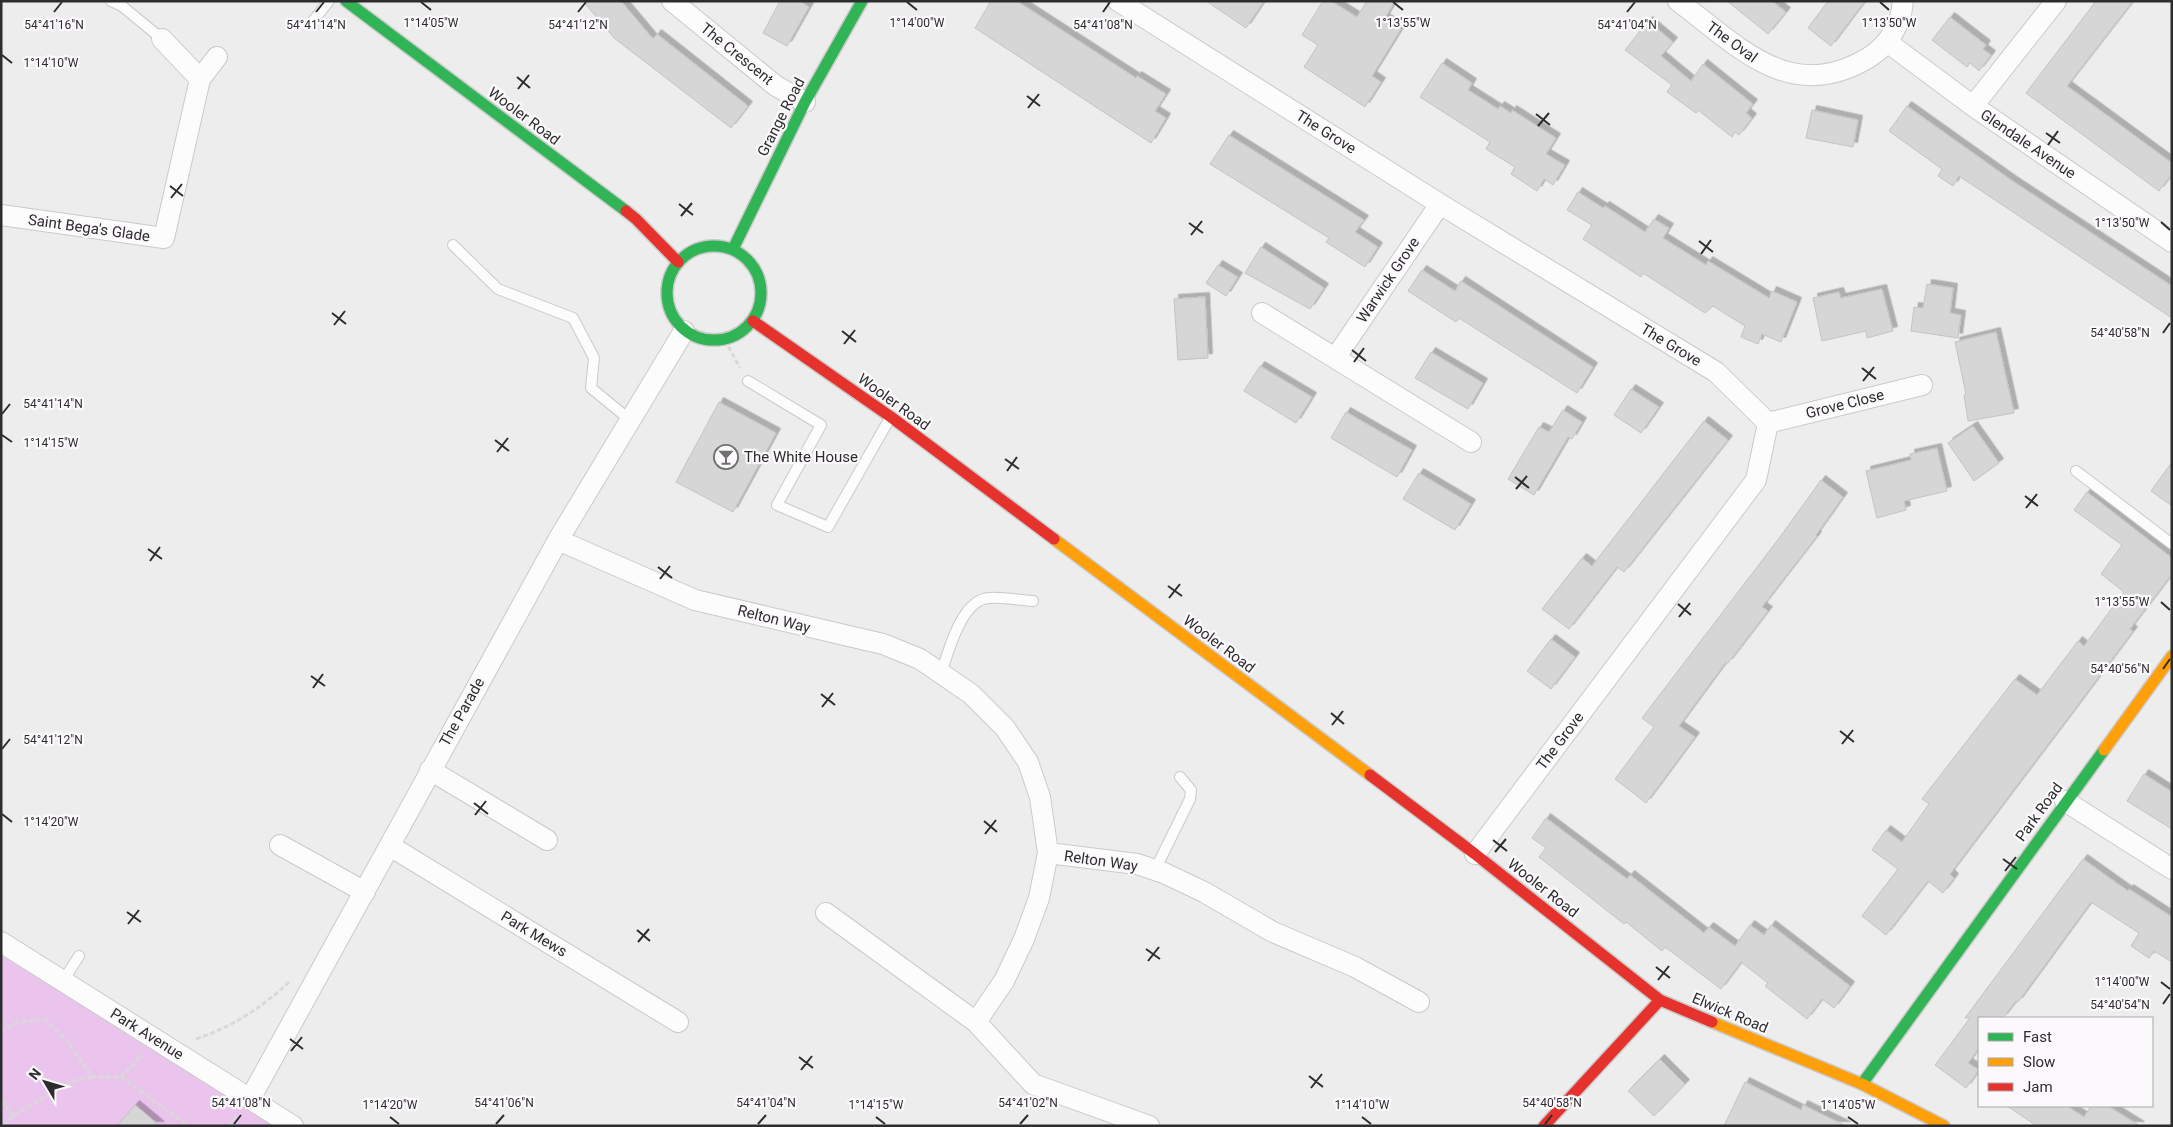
<svg xmlns="http://www.w3.org/2000/svg" width="2173" height="1127" font-family="Roboto,sans-serif">
<style>
.green{fill:#eac4ed}
.building{fill:#d7d6d7;stroke:#c4c3c4;filter:url(#shadow)}
.lines{fill:none;stroke-linecap:round;stroke-linejoin:round}
.lane-casing{stroke:#cbcacb;stroke-width:12}
.street-casing{stroke:#cbcacb;stroke-width:22}
.fast-casing{stroke:#cbcacb;stroke-width:14}
.slow-casing{stroke:#cbcacb;stroke-width:14}
.jam-casing{stroke:#cbcacb;stroke-width:14}
.path{stroke:#dad9da;stroke-width:3;stroke-dasharray:5 2.5;stroke-linecap:butt}
.lane{stroke:#fcfcfc;stroke-width:10}
.street{stroke:#fcfcfc;stroke-width:20}
.fast{stroke:#30b455;stroke-width:11}
.slow{stroke:#ff9f0a;stroke-width:11}
.jam{stroke:#e5322d;stroke-width:11}
.ticks{fill:none;stroke:#2e2d2e;stroke-width:2}
.labels{text-anchor:middle;stroke-width:4.5;stroke-linejoin:round;paint-order:stroke}
.street-label{font-size:15px;fill:#2e2d2e;stroke:#fcf9fd}
.poi-label{font-size:15px;fill:#2e2d2e;stroke:#fcf9fd;text-anchor:start}
.ticks-label{font-size:12px;text-anchor:middle;fill:#2e2d2e;stroke:#fcf9fd;stroke-width:4.5;stroke-linejoin:round;paint-order:stroke}
</style>
<defs>
<filter id="shadow"><feDropShadow dx="4.5" dy="-4.5" stdDeviation="0" flood-color="#0004"/></filter>
</defs>
<rect width="100%" height="100%" fill="#eeedee"/>
<!-- green -->
<path class="green" d="M1 955 277 1126H1Z"/>
<!-- building -->
<path class="building" d="M583 1H621L653 39 657 34 748 106 731 128 614 38Z
M780 1H800L809 7 787 46 763 33Z
M991 1H1017L1136 78 1137 76 1166 94 1155 111 1166 118 1151 143 975 28Z
M1206 1H1264L1246 28Z
M1323 1H1331L1357 17 1367 1H1395L1385 18 1401 29 1372 76 1381 82 1365 107 1304 67 1318 45 1302 35Z
M1727 1H1772L1786 12 1768 34Z
M1828 1H1865L1831 46 1808 28Z
M2096 1H2133L2067 86 2172 163V174L2159 191 2026 93Z
M1950 17 1986 45 1983 49 1991 55 1979 71 1970 63 1967 67 1932 40Z
M1648 21 1673 42 1661 56 1691 81 1703 64 1753 104 1746 113 1752 118 1739 135 1735 132 1732 137 1698 110 1696 113 1667 92 1672 85 1625 50Z
M1442 63 1472 83 1468 90 1498 109 1500 106 1511 113 1512 110 1556 138 1546 154 1565 165 1553 185 1544 179 1537 191 1511 174 1515 167 1486 149 1490 142 1420 97Z
M1907 106 2011 180 2172 286V318L1959 176 1953 186 1938 176 1942 169 1889 131Z
M1812 110 1858 120 1853 147 1806 138Z
M1229 135 1364 220 1355 232 1378 247 1365 267 1326 242 1329 238 1210 164Z
M1578 192 1603 208 1605 206 1645 232 1654 219 1669 228 1663 238 1706 265 1708 261 1769 298 1772 291 1797 302 1781 342 1762 334 1758 344 1741 337 1745 326 1713 306 1705 313 1643 273 1641 277 1583 239 1592 225 1567 210Z
M1261 247 1324 288 1310 309 1245 273Z
M1218 265 1238 277 1226 296 1206 283Z
M1422 270 1455 291 1461 281 1593 367 1577 393 1459 318 1456 322 1408 291Z
M1927 284 1953 288 1950 313 1961 315 1958 338 1911 331 1914 307 1923 308Z
M1882 289 1893 331 1867 338 1866 331 1822 341 1813 298 1839 292 1841 298Z
M1205 297 1208 358 1178 360 1174 299Z
M1996 332 2014 413 1968 421 1964 395 1966 394 1955 342Z
M1431 352 1483 383 1468 409 1415 378Z
M1260 366 1312 397 1296 423 1244 391Z
M1631 389 1659 407 1641 433 1614 415Z
M719 402 776 433 733 512 676 482Z
M1563 410 1582 422 1572 439 1568 437 1534 495 1508 479 1539 427 1549 432Z
M1346 412 1412 450 1397 477 1331 438Z
M1704 421 1728 440 1624 572 1617 567 1569 629 1542 609 1582 558 1592 566Z
M1973 426 1999 463 1974 481 1948 443Z
M1937 448 1947 491 1904 501 1906 510 1877 518 1866 471 1911 460 1910 454Z
M2172 462V506L2151 491Z
M1419 473 1471 504 1455 530 1403 499Z
M1821 480 1843 497 1816 535 1817 536 1762 607 1768 611 1728 663 1726 662 1679 726 1695 737 1646 803 1615 779 1654 727 1642 718 1780 537Z
M2087 492 2172 558V574L2130 629 2133 631 2068 718 1950 874 1954 878 1943 893 1928 881 1886 935 1862 916 1898 869 1872 850 1886 830 1902 842 1929 804 1922 799 2015 679 2037 695 2078 641 2084 646 2124 592 2101 574 2122 545 2074 510Z
M1551 639 1575 657 1551 689 1527 671Z
M2144 774 2172 792V829L2127 801Z
M1546 818 1627 879 1630 875 1704 933 1709 927 1735 946 1750 925 1764 935 1771 925 1850 986 1834 1008 1822 999 1807 1019 1765 986 1768 983 1741 962 1721 989 1665 947 1662 951 1626 922 1624 924 1539 857 1546 848 1532 838Z
M2083 859 2128 891 2129 889 2172 917V962L2154 951 2149 958 2131 946 2139 933 2091 902 2018 1002 2016 1001 2003 1018H1979V1048L1968 1063 1979 1070 1966 1088 1935 1065 1970 1018H1965Z
M1660 1059 1685 1084 1654 1116 1628 1091Z
M1745 1082 1801 1110 1803 1105 1846 1126H1724Z
M135 1105 160 1126H117Z
M2007 1106H2067L2084 1117 2091 1106H2108L2140 1126H2037Z"/>
<g class="lines">
<defs>
<path id="lane" d="M111 1 122 6 162 39
M313 21 329 1
M453 245 498 289 573 318 594 358 591 388 630 420
M748 381 821 425 777 505 828 527 890 418
M2076 471 2172 544
M941 673C949 651 961 600 989 598 1003 597 1019 600 1033 601
M1155 870 1190 799 1191 790 1180 777
M63 981 79 956"/>
<path id="street" d="M672 1 776 86 805 102
M1118 1 1440 204 1716 372 1768 423 1756 480 1475 854
M1678 1C1738 46 1790 105 1868 58 1888 46 1901 25 1903 1
M162 39 200 79
M1887 42 1973 106 2172 242
M1973 106 2056 1
M1 215 164 238 200 79 217 57
M1262 313 1471 442
M1336 357 1440 204
M1768 423 1922 385
M558 540 695 600 883 644 920 659 971 694 1005 728 1028 762 1040 797 1048 853 1039 898 1024 939 1004 981 976 1022 1033 1084 1149 1126
M430 770 547 840
M2065 801 2172 869
M280 845 365 892
M390 846 678 1022
M1048 853 1137 864 1164 873 1204 892 1273 932 1355 967 1419 1002
M826 913 976 1022
M1 942 293 1126
M250 1099 558 540 684 331"/>
<path id="fast" d="M346 1 626 211
M667 293a47 47 0 1 1 94 0a47 47 0 1 1-94 0Z
M733 249 805 102 862 1
M1862 1084 2104 750"/>
<path id="slow" d="M1054 539 1370 775
M2104 750 2172 656
M1712 1022 1862 1084 1944 1126"/>
<path id="jam" d="M626 211 636 219 678 262
M753 321 891 417 1054 539
M1370 775 1475 854 1660 1000 1712 1022
M1544 1126 1660 1000"/>
</defs>
<!-- lane casing -->
<use href="#lane" class="lane-casing"/>
<!-- street casing -->
<use href="#street" class="street-casing"/>
<!-- fast casing -->
<use href="#fast" class="fast-casing"/>
<!-- slow casing -->
<use href="#slow" class="slow-casing"/>
<!-- jam casing -->
<use href="#jam" class="jam-casing"/>
<!-- path -->
<path class="path" d="M725 340 740 368
M1 1032C13 1021 31 1020 46 1020L68 1042 92 1077H121L189 1126
M196 1039C232 1027 263 1007 290 981
M121 1077 136 1062 142 1053
M1 1101 14 1115 3 1126
M14 1115 75 1080 92 1077
M228 1126 237 1115"/>
<!-- lane -->
<use href="#lane" class="lane"/>
<!-- street -->
<use href="#street" class="street"/>
<!-- fast -->
<use href="#fast" class="fast"/>
<!-- slow -->
<use href="#slow" class="slow"/>
<!-- jam -->
<use href="#jam" class="jam"/>
</g>
<!-- ticks -->
<path class="ticks" d="M421 2 431 10M907 2 917 10M1393 2 1403 10M1880 2 1889 10M54 12 62 2M316 12 324 2M578 12 586 2M1103 12 1110 2M1627 12 1635 2M2 55 12 63M517 77 530 88M518 89 529 75M1027 96 1040 106M1028 108 1039 94M1536 114 1550 125M1538 126 1549 113M2046 133 2060 143M2048 145 2058 131M170 186 183 196M171 198 182 184M679 204 693 215M681 216 692 203M2161 222 2170 230M1189 223 1203 233M1191 235 1202 221M1699 241 1713 252M1701 254 1711 240M332 313 346 324M334 325 345 311M842 331 856 342M2163 333 2170 323M844 344 855 330M1352 350 1366 361M1354 362 1364 348M1862 368 1876 379M1863 381 1874 367M2 414 10 404M2 435 12 442M495 440 509 451M497 452 508 438M1005 459 1019 469M1007 471 1017 457M1515 477 1529 488M1516 489 1527 476M2025 496 2038 506M2026 508 2037 494M148 549 162 559M150 561 160 547M658 567 672 578M660 579 670 566M1168 586 1182 596M1169 598 1180 584M2161 602 2170 610M1678 604 1691 615M1679 617 1690 603M2163 669 2170 659M311 676 325 686M313 688 323 674M821 694 835 705M822 707 833 693M1331 713 1344 724M1332 725 1343 711M1840 731 1854 742M1842 744 1853 730M2 749 10 739M474 803 488 814M2 814 12 822M475 815 486 801M984 821 997 832M985 834 996 820M1493 840 1507 851M1495 852 1506 839M2003 859 2017 869M2005 871 2016 857M127 912 141 922M128 924 139 910M637 930 650 941M638 942 649 929M1146 949 1160 959M1148 961 1159 947M1656 967 1670 978M1658 980 1669 966M2161 982 2170 989M2163 1004 2170 994M290 1039 303 1049M291 1051 302 1037M799 1057 813 1068M801 1070 812 1056M1309 1076 1323 1087M1311 1088 1322 1074M390 1117 399 1124M876 1117 885 1124M1362 1117 1371 1124M1848 1117 1858 1124M234 1124 241 1115M496 1124 504 1115M758 1124 766 1115M1020 1124 1028 1115M1545 1124 1552 1115"/>
<!-- icons -->
<defs>
<symbol id="bar-ring" viewBox="-11 -11 22 22"><circle r="9.5" fill="#fcf9fd" stroke="#717071" stroke-width="1.5"/><path d="M-6-5H6L.8 .8V4.5H3.5V6h-7V4.5H-.8V.8Z" fill="#717071"/></symbol>
</defs>
<g fill-rule="evenodd">
<use href="#bar-ring" x="712" y="443" width="28" height="28"/>
</g>
<g class="labels">
<!-- street labels -->
<g class="street-label">
<text transform="translate(1732 42) rotate(36)" y="5">The Oval</text>
<text transform="translate(737 54) rotate(39)" y="5">The Crescent</text>
<text transform="translate(524 116) rotate(37)" y="5">Wooler Road</text>
<text transform="translate(781 117) rotate(-63)" y="5">Grange Road</text>
<text transform="translate(1326 132) rotate(32)" y="5">The Grove</text>
<text transform="translate(2028 144) rotate(34)" y="5">Glendale Avenue</text>
<text transform="translate(89 228) rotate(8)" y="5">Saint Bega's Glade</text>
<text transform="translate(1388 280) rotate(-56)" y="5">Warwick Grove</text>
<text transform="translate(1671 345) rotate(31)" y="5">The Grove</text>
<text transform="translate(894 402) rotate(36)" y="5">Wooler Road</text>
<text transform="translate(1845 404) rotate(-14)" y="5">Grove Close</text>
<text transform="translate(774 619) rotate(14)" y="5">Relton Way</text>
<text transform="translate(1219 644) rotate(37)" y="5">Wooler Road</text>
<text transform="translate(462 712) rotate(-61)" y="5">The Parade</text>
<text transform="translate(1560 741) rotate(-53)" y="5">The Grove</text>
<text transform="translate(2039 812) rotate(-54)" y="5">Park Road</text>
<text transform="translate(1101 861) rotate(8)" y="5">Relton Way</text>
<text transform="translate(1543 888) rotate(38)" y="5">Wooler Road</text>
<text transform="translate(534 934) rotate(31)" y="5">Park Mews</text>
<text transform="translate(1730 1013) rotate(23)" y="5">Elwick Road</text>
<text transform="translate(147 1034) rotate(32)" y="5">Park Avenue</text>
</g>
<!-- poi labels -->
<g class="poi-label">
<text x="744" y="462">The White House</text>
</g>
</g>
<g class="ticks-label">
<text x="917" y="27">1°14'00"W</text>
<text x="1403" y="27">1°13'55"W</text>
<text x="1889" y="27">1°13'50"W</text>
<text x="431" y="27">1°14'05"W</text>
<text x="54" y="29">54°41'16"N</text>
<text x="316" y="29">54°41'14"N</text>
<text x="578" y="29">54°41'12"N</text>
<text x="1103" y="29">54°41'08"N</text>
<text x="1627" y="29">54°41'04"N</text>
<text x="51" y="67">1°14'10"W</text>
<text x="2122" y="227">1°13'50"W</text>
<text x="2120" y="337">54°40'58"N</text>
<text x="53" y="408">54°41'14"N</text>
<text x="51" y="447">1°14'15"W</text>
<text x="2122" y="606">1°13'55"W</text>
<text x="2120" y="673">54°40'56"N</text>
<text x="53" y="744">54°41'12"N</text>
<text x="51" y="826">1°14'20"W</text>
<text x="2122" y="986">1°14'00"W</text>
<text x="2120" y="1009">54°40'54"N</text>
<text x="241" y="1107">54°41'08"N</text>
<text x="504" y="1107">54°41'06"N</text>
<text x="766" y="1107">54°41'04"N</text>
<text x="1028" y="1107">54°41'02"N</text>
<text x="1552" y="1107">54°40'58"N</text>
<text x="390" y="1109">1°14'20"W</text>
<text x="876" y="1109">1°14'15"W</text>
<text x="1362" y="1109">1°14'10"W</text>
<text x="1848" y="1109">1°14'05"W</text>
</g>
<!-- border -->
<rect width="2173" height="1127" fill="none" stroke="#2e2d2e" stroke-width="5"/>
<!-- legend -->
<rect x="1978" y="1017" width="175" height="90" fill="#fcf9fd" stroke="#aaa7aa"/>
<rect x="1988" y="1033" width="25" height="8" fill="#30b455" stroke="#aaa7aa"/>
<text x="2023" y="1042" font-size="15" fill="#2e2d2e">Fast</text>
<rect x="1988" y="1058" width="25" height="8" fill="#ff9f0a" stroke="#aaa7aa"/>
<text x="2023" y="1067" font-size="15" fill="#2e2d2e">Slow</text>
<rect x="1988" y="1083" width="25" height="8" fill="#e5322d" stroke="#aaa7aa"/>
<text x="2023" y="1092" font-size="15" fill="#2e2d2e">Jam</text>
<!-- north arrow -->
<g transform="translate(45 1082) rotate(308)" stroke="#fcf9fd" stroke-width="4" paint-order="stroke">
<path d="M0-4L9 19L0 12L-9 19Z" fill="#2e2d2e"/>
<text y="-8" font-size="14" font-weight="bold" text-anchor="middle" fill="#2e2d2e">N</text>
</g>
</svg>
